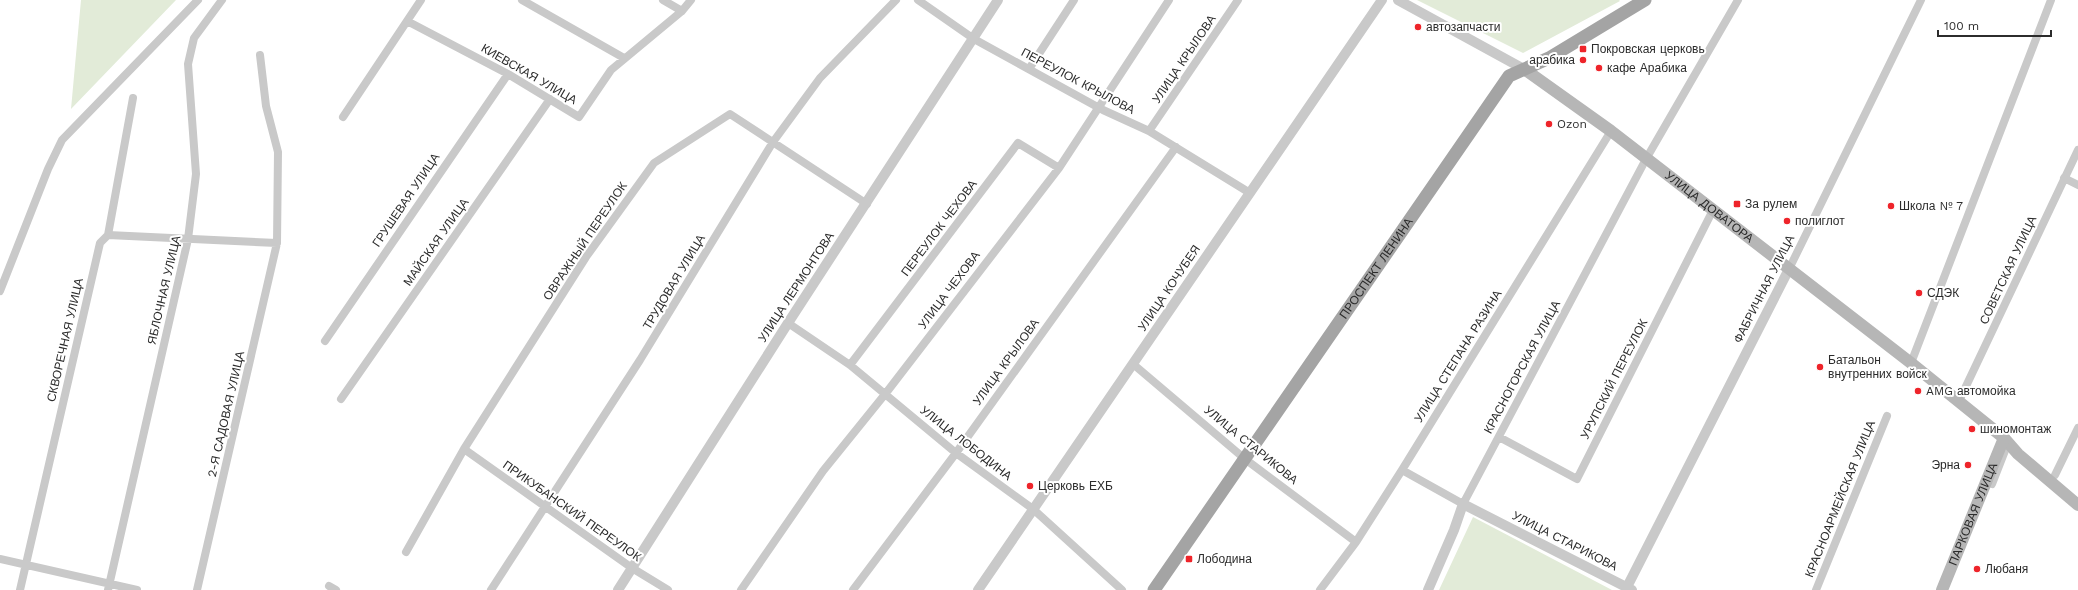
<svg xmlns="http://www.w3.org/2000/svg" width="2078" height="590" font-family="'Work Sans',sans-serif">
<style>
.green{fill:#e2ebd8}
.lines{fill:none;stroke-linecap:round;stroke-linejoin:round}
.minor{stroke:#c9c9c9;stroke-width:8}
.tertiary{stroke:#c9c9c9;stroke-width:10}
.secondary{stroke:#b6b6b6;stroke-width:12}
.primary{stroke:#a4a4a4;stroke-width:13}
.poi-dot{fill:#ee242a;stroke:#fff;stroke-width:1.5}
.labels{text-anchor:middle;stroke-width:4;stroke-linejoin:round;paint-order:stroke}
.poi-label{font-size:12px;fill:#2c2c2c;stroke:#fff;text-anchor:start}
.street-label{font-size:12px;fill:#2c2c2c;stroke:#fff}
</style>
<rect width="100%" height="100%" fill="#fff"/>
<!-- green -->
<path class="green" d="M81 0H176L71 109Z
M1417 0H1619L1620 1 1523 53Z
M1473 517 1612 590H1439Z"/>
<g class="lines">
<!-- minor -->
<path class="minor" d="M522 0 624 58
M663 0 682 11
M918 0 974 39 1103 110 1149 131 1250 193
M407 21 508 74 579 117 611 70 682 11 691 0
M1029 69 1074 0
M343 117 421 0
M1149 131 1238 0
M2064 178 2078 185
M108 235 277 243
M1789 269 1921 0
M0 291 48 169 62 140 198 0
M788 323 850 365 956 453 1033 509 1122 590
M325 341 508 74
M1911 363 2051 0
M1133 364 1245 459 1356 542
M850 365 1018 143 1059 168
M341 399 550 99
M1959 401 2078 150
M1499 437 1577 479 1713 210
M464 449 632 568 668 590
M1402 470 1463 504 1646 159 1738 0
M2055 475 2078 428
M1992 484 2008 443
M406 552 464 449 586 257 654 163 730 114 867 204
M0 559 137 590
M329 586 336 590
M20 590 100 243 108 235 133 98
M108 590 188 239 196 174 188 64 194 38 222 0
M197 590 277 243 278 152 266 106 260 55
M491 590 640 360 773 142 820 78 896 0
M741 590 823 471 886 393 1059 168 1169 0
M853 590 956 453 1176 147
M1320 590 1356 542 1402 470 1611 131
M1816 590 1887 416"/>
<!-- tertiary -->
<path class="tertiary" d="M1398 0 1524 69
M1627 587 1789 269
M618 590 788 323 998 0
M978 590 1382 0
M1428 590 1454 530 1463 504 1632 590"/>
<!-- secondary -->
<g class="secondary">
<path id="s1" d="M1524 69 1611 131 1911 363 2004 438 2018 454 2078 505"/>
<path id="s2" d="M1942 590 2004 438"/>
</g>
<!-- primary -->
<path class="primary" id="s3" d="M1154 590 1509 76 1549 58 1645 0"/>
</g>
<!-- markers -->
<g class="poi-dot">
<circle cx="1418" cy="27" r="4"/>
<rect x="1579" y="45" width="8" height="8" rx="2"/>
<circle cx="1583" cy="60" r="4"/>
<circle cx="1599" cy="68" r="4"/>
<circle cx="1549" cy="124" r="4"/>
<rect x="1733" y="200" width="8" height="8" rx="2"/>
<circle cx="1891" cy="206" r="4"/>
<circle cx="1787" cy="221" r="4"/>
<circle cx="1919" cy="293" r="4"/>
<circle cx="1820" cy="367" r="4"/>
<circle cx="1918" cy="391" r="4"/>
<circle cx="1972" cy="429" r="4"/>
<circle cx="1968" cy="465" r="4"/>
<circle cx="1030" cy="486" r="4"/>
<rect x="1185" y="555" width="8" height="8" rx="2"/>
<circle cx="1977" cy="569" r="4"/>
</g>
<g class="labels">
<!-- poi labels -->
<g class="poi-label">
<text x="1426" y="31">автозапчасти</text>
<text x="1591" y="53">Покровская церковь</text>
<text x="1575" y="64" text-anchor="end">арабика</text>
<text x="1607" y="72">кафе Арабика</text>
<text x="1557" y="128">Ozon</text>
<text x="1745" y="208">За рулем</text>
<text x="1899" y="210">Школа № 7</text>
<text x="1795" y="225">полиглот</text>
<text x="1927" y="297">СДЭК</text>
<text x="1828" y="364">Батальон<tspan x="1828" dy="14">внутренних войск</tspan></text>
<text x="1926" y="395">AMG автомойка</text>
<text x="1980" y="433">шиномонтаж</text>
<text x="1960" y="469" text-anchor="end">Эрна</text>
<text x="1038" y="490">Церковь ЕХБ</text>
<text x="1197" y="563">Лободина</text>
<text x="1985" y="573">Любаня</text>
</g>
<!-- street labels -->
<g class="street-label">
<text transform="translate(1184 59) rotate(-56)" y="4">УЛИЦА КРЫЛОВА</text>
<text transform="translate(529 74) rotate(30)" y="4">КИЕВСКАЯ УЛИЦА</text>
<text transform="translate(1078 81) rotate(28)" y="4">ПЕРЕУЛОК КРЫЛОВА</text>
<text transform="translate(406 200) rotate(-56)" y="4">ГРУШЕВАЯ УЛИЦА</text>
<text dy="4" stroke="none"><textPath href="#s1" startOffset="231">УЛИЦА ДОВАТОРА</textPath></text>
<text transform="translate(939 228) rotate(-53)" y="4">ПЕРЕУЛОК ЧЕХОВА</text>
<text transform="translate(585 241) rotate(-56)" y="4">ОВРАЖНЫЙ ПЕРЕУЛОК</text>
<text transform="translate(436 242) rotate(-55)" y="4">МАЙСКАЯ УЛИЦА</text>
<text dy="4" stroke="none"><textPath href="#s3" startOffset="391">ПРОСПЕКТ ЛЕНИНА</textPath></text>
<text transform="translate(2008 270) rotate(-65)" y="4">СОВЕТСКАЯ УЛИЦА</text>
<text transform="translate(674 282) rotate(-59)" y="4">ТРУДОВАЯ УЛИЦА</text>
<text transform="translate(796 287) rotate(-57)" y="4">УЛИЦА ЛЕРМОНТОВА</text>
<text transform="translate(1169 288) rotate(-56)" y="4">УЛИЦА КОЧУБЕЯ</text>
<text transform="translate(1764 289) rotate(-63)" y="4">ФАБРИЧНАЯ УЛИЦА</text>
<text transform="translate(164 290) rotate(-77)" y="4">ЯБЛОЧНАЯ УЛИЦА</text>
<text transform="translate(949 290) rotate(-53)" y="4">УЛИЦА ЧЕХОВА</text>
<text transform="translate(65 340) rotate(-77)" y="4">СКВОРЕЧНАЯ УЛИЦА</text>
<text transform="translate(1458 356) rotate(-58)" y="4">УЛИЦА СТЕПАНА РАЗИНА</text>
<text transform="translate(1006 362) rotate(-54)" y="4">УЛИЦА КРЫЛОВА</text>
<text transform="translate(1522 367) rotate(-62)" y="4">КРАСНОГОРСКАЯ УЛИЦА</text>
<text transform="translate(1614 379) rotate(-63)" y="4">УРУПСКИЙ ПЕРЕУЛОК</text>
<text transform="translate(226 414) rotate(-77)" y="4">2-Я САДОВАЯ УЛИЦА</text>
<text transform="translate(966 443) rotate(38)" y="4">УЛИЦА ЛОБОДИНА</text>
<text transform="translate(1251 445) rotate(39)" y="4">УЛИЦА СТАРИКОВА</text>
<text transform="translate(1840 499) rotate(-68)" y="4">КРАСНОАРМЕЙСКАЯ УЛИЦА</text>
<text transform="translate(572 511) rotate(35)" y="4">ПРИКУБАНСКИЙ ПЕРЕУЛОК</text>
<text dy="4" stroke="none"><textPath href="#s2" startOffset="82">ПАРКОВАЯ УЛИЦА</textPath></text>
<text transform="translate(1565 541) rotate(27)" y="4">УЛИЦА СТАРИКОВА</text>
</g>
</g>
<!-- scale -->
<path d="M1938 30v6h113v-6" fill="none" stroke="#2c2c2c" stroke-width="2"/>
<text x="1944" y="30" font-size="12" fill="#2c2c2c" stroke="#ffffff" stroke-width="3" paint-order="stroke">100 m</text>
</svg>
